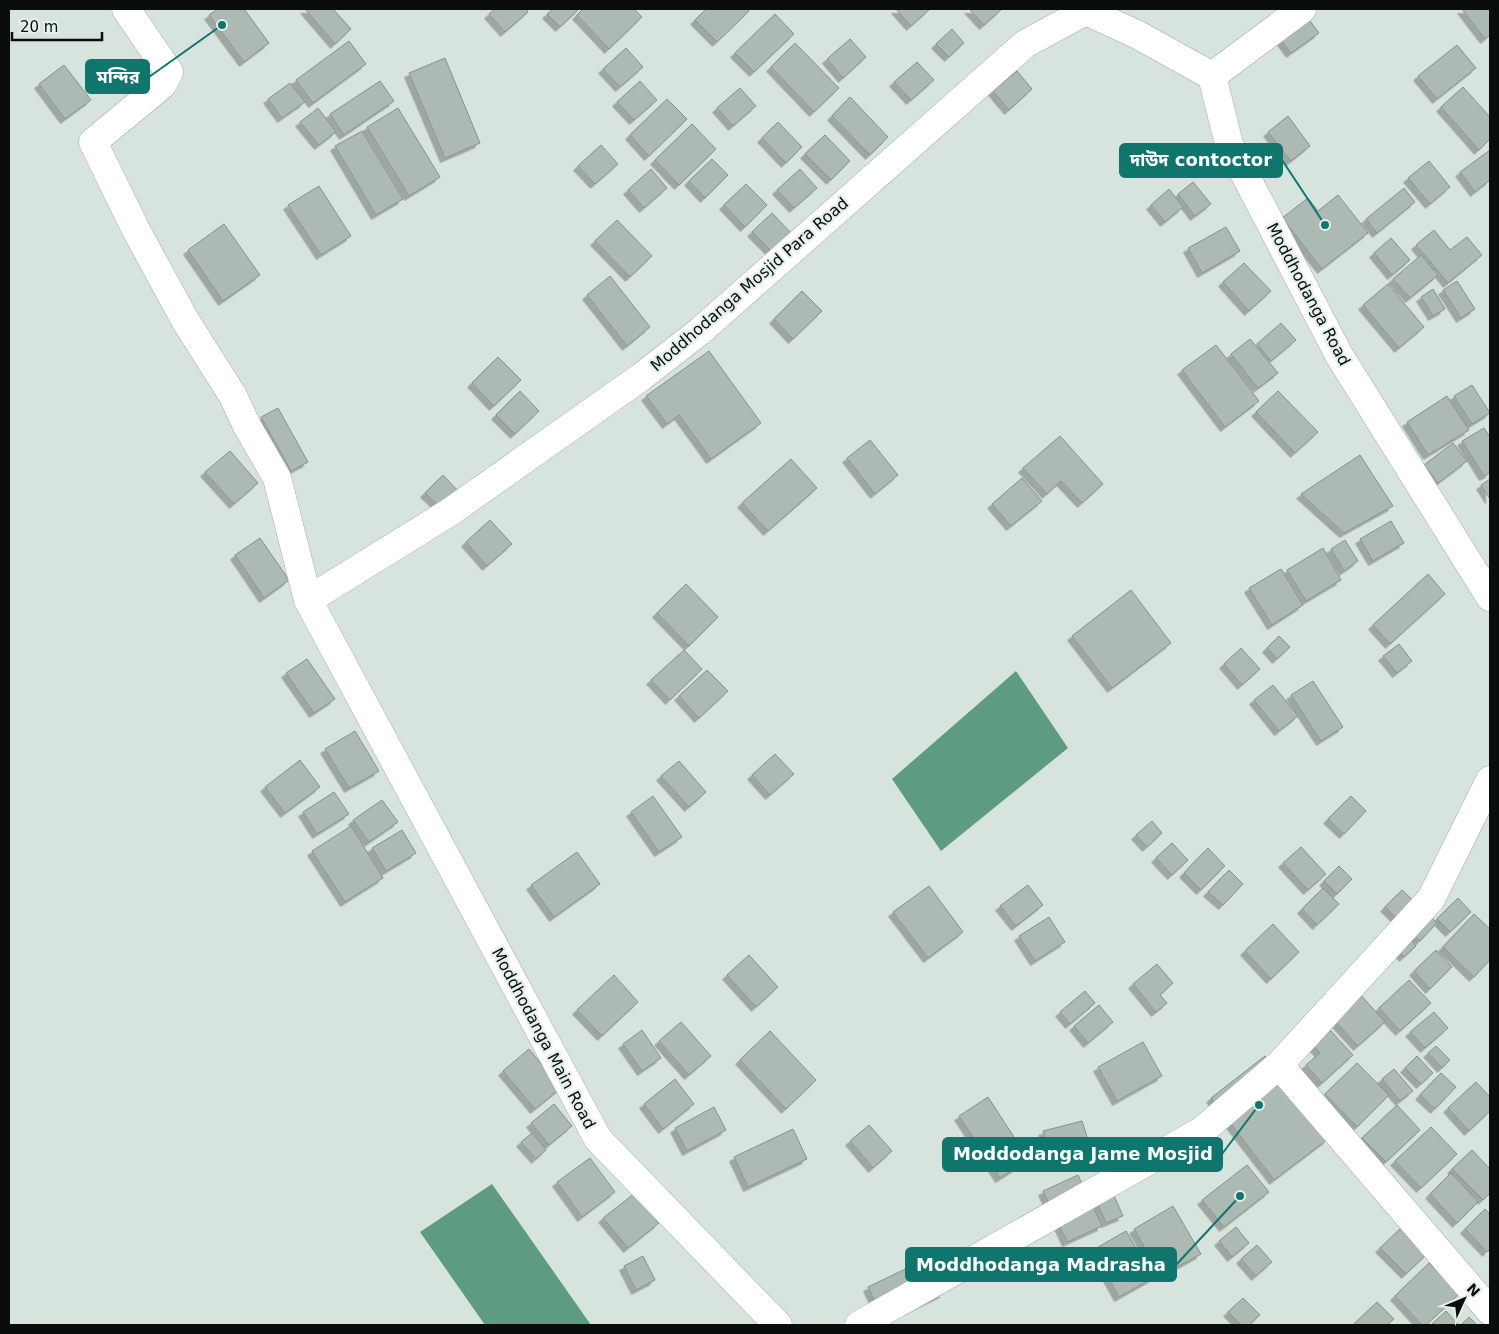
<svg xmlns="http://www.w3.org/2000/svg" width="1499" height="1334" font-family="'DejaVu Sans','Noto Sans Bengali',sans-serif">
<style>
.water{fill:#5e9c81}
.building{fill:#adb9b3;stroke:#86918c;filter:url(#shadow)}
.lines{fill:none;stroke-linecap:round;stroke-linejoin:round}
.minor-casing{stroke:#a2ada7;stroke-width:29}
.minor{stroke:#fff;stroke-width:28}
.labels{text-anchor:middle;stroke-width:4.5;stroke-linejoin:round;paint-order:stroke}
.street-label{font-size:16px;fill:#090d0b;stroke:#e4f1ea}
.leader{fill:none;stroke:#0f766e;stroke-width:2}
.callout-dot{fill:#0f766e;stroke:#e4f1ea;stroke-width:2}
.callout{fill:#0f766e;stroke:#0f766e;stroke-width:2}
.callout-label{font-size:18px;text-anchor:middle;font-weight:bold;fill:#fff}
</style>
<defs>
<filter id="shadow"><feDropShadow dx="-4.5" dy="4.5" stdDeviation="0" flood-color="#0004"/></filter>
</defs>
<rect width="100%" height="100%" fill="#d7e3dd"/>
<!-- water -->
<path class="water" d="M1016 671 1068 748 941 851 892 779Z
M492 1184 591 1325H485L420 1232Z"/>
<!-- building -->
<path class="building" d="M218 9H244L269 43 244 62 209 15Z
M305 9H333L351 29 335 44Z
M495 9H526L528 12 505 32 489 14Z
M553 9H579L560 27 547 14Z
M583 9H634L642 17 609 49 577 15Z
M706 9H747L749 11 717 42 695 20Z
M896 9H930L911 26Z
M969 9H1002L984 25Z
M1462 9H1490V35L1485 39Z
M775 14 794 34 754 72 735 53Z
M1307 17 1319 33 1291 53 1279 37Z
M952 29 964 43 949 57 936 44Z
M850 39 866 57 843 78 827 59Z
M349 41 366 64 313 103 296 80Z
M795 43 839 88 814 112 771 67Z
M1457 45 1476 68 1437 99 1418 76Z
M626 48 643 67 620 87 603 69Z
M445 58 480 143 445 158 409 73Z
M917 62 934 80 911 100 894 82Z
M64 65 91 100 65 119 39 84Z
M1017 71 1032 89 1009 110 993 91Z
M380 81 394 101 344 135 330 114Z
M640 81 657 100 634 120 617 102Z
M290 83 305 102 282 118 268 99Z
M1463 87 1490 117V139L1479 150 1441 107Z
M740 88 756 106 733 126 717 108Z
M850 97 888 137 870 155 832 116Z
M667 99 687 119 649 156 630 135Z
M318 108 336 132 319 145 300 122Z
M398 108 440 177 409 196 367 127Z
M1288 116 1310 146 1291 161 1268 132Z
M778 122 802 147 786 163 762 138Z
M692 124 716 149 679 185 655 160Z
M362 131 403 199 376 215 335 146Z
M825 135 850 161 831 180 805 154Z
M601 145 618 164 595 184 578 166Z
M1490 150V180L1475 192 1460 172Z
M712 159 728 175 705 198 689 181Z
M1429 161 1450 187 1430 204 1408 178Z
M651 169 667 188 644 208 628 190Z
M800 169 817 188 794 208 777 190Z
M1193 182 1211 204 1195 216 1178 194Z
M746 184 767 205 745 227 724 205Z
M319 186 351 236 321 255 288 205Z
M1404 188 1415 202 1377 233 1366 219Z
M1169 189 1183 207 1165 222 1151 205Z
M1338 195 1368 233 1322 269 1282 218 1308 198 1318 211Z
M772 213 793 235 774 254 752 232Z
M617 220 652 256 630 277 595 241Z
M224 224 260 275 223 301 188 250Z
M1226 227 1240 251 1202 273 1188 248Z
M1434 230 1450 250 1467 237 1482 255 1448 283 1416 245Z
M1391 238 1410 260 1392 275 1374 253Z
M1421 255 1438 275 1410 298 1393 279Z
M1244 263 1271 291 1249 311 1223 282Z
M610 276 650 327 627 346 587 295Z
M1457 281 1475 309 1461 318 1443 290Z
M1388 284 1424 327 1399 348 1363 305Z
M1433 289 1445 309 1433 316 1421 297Z
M802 291 822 311 793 339 774 319Z
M1281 323 1296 340 1271 361 1257 344Z
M1250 339 1278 373 1258 388 1231 354Z
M1216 345 1259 401 1225 427 1182 370Z
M709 351 761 423 711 459 679 415 667 424 646 396Z
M498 357 521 380 494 406 472 383Z
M1472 385 1490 413 1472 424 1454 396Z
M520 391 539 411 515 434 496 415Z
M1278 391 1318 432 1295 453 1256 412Z
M1447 396 1469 430 1428 455 1407 422Z
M278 408 308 462 291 471 261 417Z
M1484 428 1490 437V473L1484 476 1462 441Z
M1060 436 1103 484 1082 503 1061 481 1047 494 1023 468Z
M870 440 898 475 875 494 847 458Z
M1453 443 1467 461 1438 483 1424 465Z
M230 451 258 483 234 504 205 472Z
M1360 455 1393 506 1344 533 1301 494Z
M791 459 817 488 768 531 742 503Z
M443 475 459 492 442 509 425 493Z
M1022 478 1042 501 1011 526 992 504Z
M1490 479V499L1481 485Z
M490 520 512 544 487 566 466 542Z
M1391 521 1404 543 1373 561 1360 539Z
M260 538 289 580 264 598 235 555Z
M1345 540 1358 561 1344 571 1331 549Z
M1323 548 1341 580 1306 601 1287 570Z
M1281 569 1303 605 1272 625 1249 588Z
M1428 574 1445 594 1390 644 1373 625Z
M686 584 718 617 689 646 657 613Z
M1131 590 1171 643 1112 688 1072 636Z
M1279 636 1290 647 1277 659 1267 648Z
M1399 644 1412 661 1397 673 1383 656Z
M1241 648 1260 669 1242 685 1224 664Z
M684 650 702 669 670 700 651 680Z
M307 659 335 699 314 713 286 673Z
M707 670 728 691 699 718 679 696Z
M1313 681 1343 727 1321 741 1291 695Z
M1273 685 1298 716 1279 731 1254 700Z
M355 731 379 771 349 788 325 749Z
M775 754 794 774 770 795 752 775Z
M300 760 320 787 285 813 265 787Z
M679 761 706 792 689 807 661 776Z
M334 792 349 814 317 834 303 812Z
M653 796 682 837 659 852 631 812Z
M1351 796 1366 811 1344 834 1328 819Z
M382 800 398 822 369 842 353 820Z
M1152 821 1162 833 1147 847 1136 835Z
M351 826 383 878 345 902 312 851Z
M402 830 416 853 386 871 372 848Z
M1172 843 1188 860 1172 875 1156 858Z
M1301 847 1326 874 1308 890 1283 863Z
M1208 848 1225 866 1201 890 1184 873Z
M577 852 600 884 554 917 531 885Z
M1339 866 1352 879 1337 894 1324 881Z
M1229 870 1243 884 1223 905 1208 892Z
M1028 885 1043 905 1016 926 1000 906Z
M929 886 963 932 928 958 893 912Z
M1323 888 1339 904 1317 925 1302 909Z
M1402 890 1437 923 1420 941 1385 907Z
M1458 898 1471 912 1450 932 1437 919Z
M1474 914 1490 929V960L1474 977 1443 947Z
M1049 917 1065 942 1035 961 1019 936Z
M1273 924 1299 952 1271 979 1245 951Z
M1398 925 1416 946 1404 957 1386 937Z
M1436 950 1452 967 1430 989 1414 971Z
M749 955 778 987 756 1007 727 975Z
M1157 964 1173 983 1160 995 1167 1003 1156 1012 1133 984Z
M614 975 638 1002 602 1036 577 1010Z
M1409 980 1431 1003 1400 1031 1379 1008Z
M1085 991 1095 1003 1070 1024 1060 1012Z
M1359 993 1385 1022 1358 1046 1332 1018Z
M1099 1005 1113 1022 1088 1043 1074 1026Z
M1434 1012 1448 1028 1425 1048 1410 1032Z
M1320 1019 1353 1055 1322 1083 1306 1065 1320 1053 1303 1034Z
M681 1022 711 1056 689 1075 659 1041Z
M642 1030 661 1058 642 1071 623 1044Z
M770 1031 816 1080 786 1109 740 1060Z
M1143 1042 1162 1076 1117 1101 1098 1067Z
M1436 1046 1450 1060 1442 1068 1428 1053Z
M529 1049 561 1088 535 1109 503 1071Z
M1265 1056 1328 1139 1274 1180 1211 1098Z
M1417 1056 1433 1073 1421 1084 1405 1068Z
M1357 1063 1389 1095 1357 1127 1325 1094Z
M1394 1069 1413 1091 1400 1101 1382 1079Z
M1441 1073 1456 1087 1435 1109 1420 1095Z
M675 1079 694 1104 663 1129 644 1104Z
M1476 1082 1490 1097V1111L1469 1131 1448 1108Z
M988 1097 1029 1160 1000 1178 959 1116Z
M554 1104 572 1126 549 1145 531 1123Z
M1397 1105 1420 1130 1386 1162 1362 1138Z
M714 1107 726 1130 687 1151 675 1128Z
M1082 1121 1089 1143 1050 1154 1043 1131Z
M869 1125 892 1151 873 1168 850 1141Z
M1431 1127 1457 1154 1421 1188 1395 1161Z
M793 1129 807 1159 748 1187 734 1157Z
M532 1133 546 1150 536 1159 521 1142Z
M1122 1145 1131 1160 1110 1172 1101 1157Z
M1472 1150 1490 1169V1193L1483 1200 1452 1169Z
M590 1158 615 1192 582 1217 557 1182Z
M1247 1165 1269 1192 1224 1227 1202 1200Z
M1104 1173 1123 1216 1106 1223 1087 1180Z
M1451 1173 1478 1202 1457 1223 1430 1194Z
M1078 1175 1102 1226 1067 1242 1043 1191Z
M635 1193 659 1223 628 1248 603 1218Z
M1173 1206 1201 1254 1161 1276 1134 1229Z
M1485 1209 1490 1214V1249L1487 1252 1465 1229Z
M1403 1226 1428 1253 1406 1274 1380 1248Z
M1236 1227 1249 1243 1232 1257 1219 1241Z
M1126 1231 1153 1278 1119 1297 1093 1250Z
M1257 1245 1272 1262 1256 1276 1241 1259Z
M643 1256 655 1280 636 1290 624 1266Z
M926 1259 944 1293 885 1322 868 1287Z
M1429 1263 1459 1294 1426 1325H1422L1395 1296Z
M1243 1298 1260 1315 1249 1325H1241L1228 1312Z
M1377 1302 1394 1319 1387 1325H1353Z
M1446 1311 1458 1324 1456 1325H1431Z
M1469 1317 1477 1325H1461Z"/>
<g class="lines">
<defs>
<path id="minor" d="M126 9 169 72 162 85 93 142 136 230 185 320 233 396 247 426 277 478 308 600
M1212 76 1229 144 1339 355 1490 597
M1212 76 1302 9
M1279 1065 1490 1311
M778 1325 598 1139 308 600 450 512 641 377 699 332 1025 44 1086 11 1138 35 1212 76
M859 1325 1203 1130 1279 1065 1431 899 1490 780"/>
</defs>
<!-- minor casing -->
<use href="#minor" class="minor-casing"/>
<!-- minor -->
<use href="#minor" class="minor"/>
</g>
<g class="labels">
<!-- street labels -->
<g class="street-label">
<text transform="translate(749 284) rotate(-41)" y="6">Moddhodanga Mosjid Para Road</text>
<text transform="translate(1309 294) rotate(62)" y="6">Moddhodanga Road</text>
<text transform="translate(544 1038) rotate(62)" y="6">Moddhodanga Main Road</text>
</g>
</g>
<!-- callouts -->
<path class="leader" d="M222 25L149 77M1325 225L1282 160M1259 1105L1222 1154M1240 1196L1176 1265"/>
<g class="callout-dot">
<circle cx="222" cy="25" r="5"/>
<circle cx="1325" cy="225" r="5"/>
<circle cx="1259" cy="1105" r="5"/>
<circle cx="1240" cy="1196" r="5"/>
</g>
<g class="callout">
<rect x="86" y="60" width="63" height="33" rx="5"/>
<rect x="1120" y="144" width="162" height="33" rx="5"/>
<rect x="943" y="1138" width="279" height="33" rx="5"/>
<rect x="906" y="1248" width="270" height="33" rx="5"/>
</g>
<g class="callout-label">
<text x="118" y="83">মন্দির</text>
<text x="1201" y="166">দাউদ contoctor</text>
<text x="1083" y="1160">Moddodanga Jame Mosjid</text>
<text x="1041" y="1271">Moddhodanga Madrasha</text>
</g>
<!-- border -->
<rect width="1499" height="1334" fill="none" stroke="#090d0b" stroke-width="20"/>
<!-- north arrow -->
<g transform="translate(1464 1299) rotate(46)" stroke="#e4f1ea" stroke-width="4" paint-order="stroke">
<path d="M0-4L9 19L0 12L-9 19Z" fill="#090d0b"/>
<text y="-8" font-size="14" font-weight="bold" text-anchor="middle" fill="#090d0b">N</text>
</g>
<!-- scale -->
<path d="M12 32v8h90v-8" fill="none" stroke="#090d0b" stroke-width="2.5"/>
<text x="20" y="32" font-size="15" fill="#090d0b" stroke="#e4f1ea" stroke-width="4" paint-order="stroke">20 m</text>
</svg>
